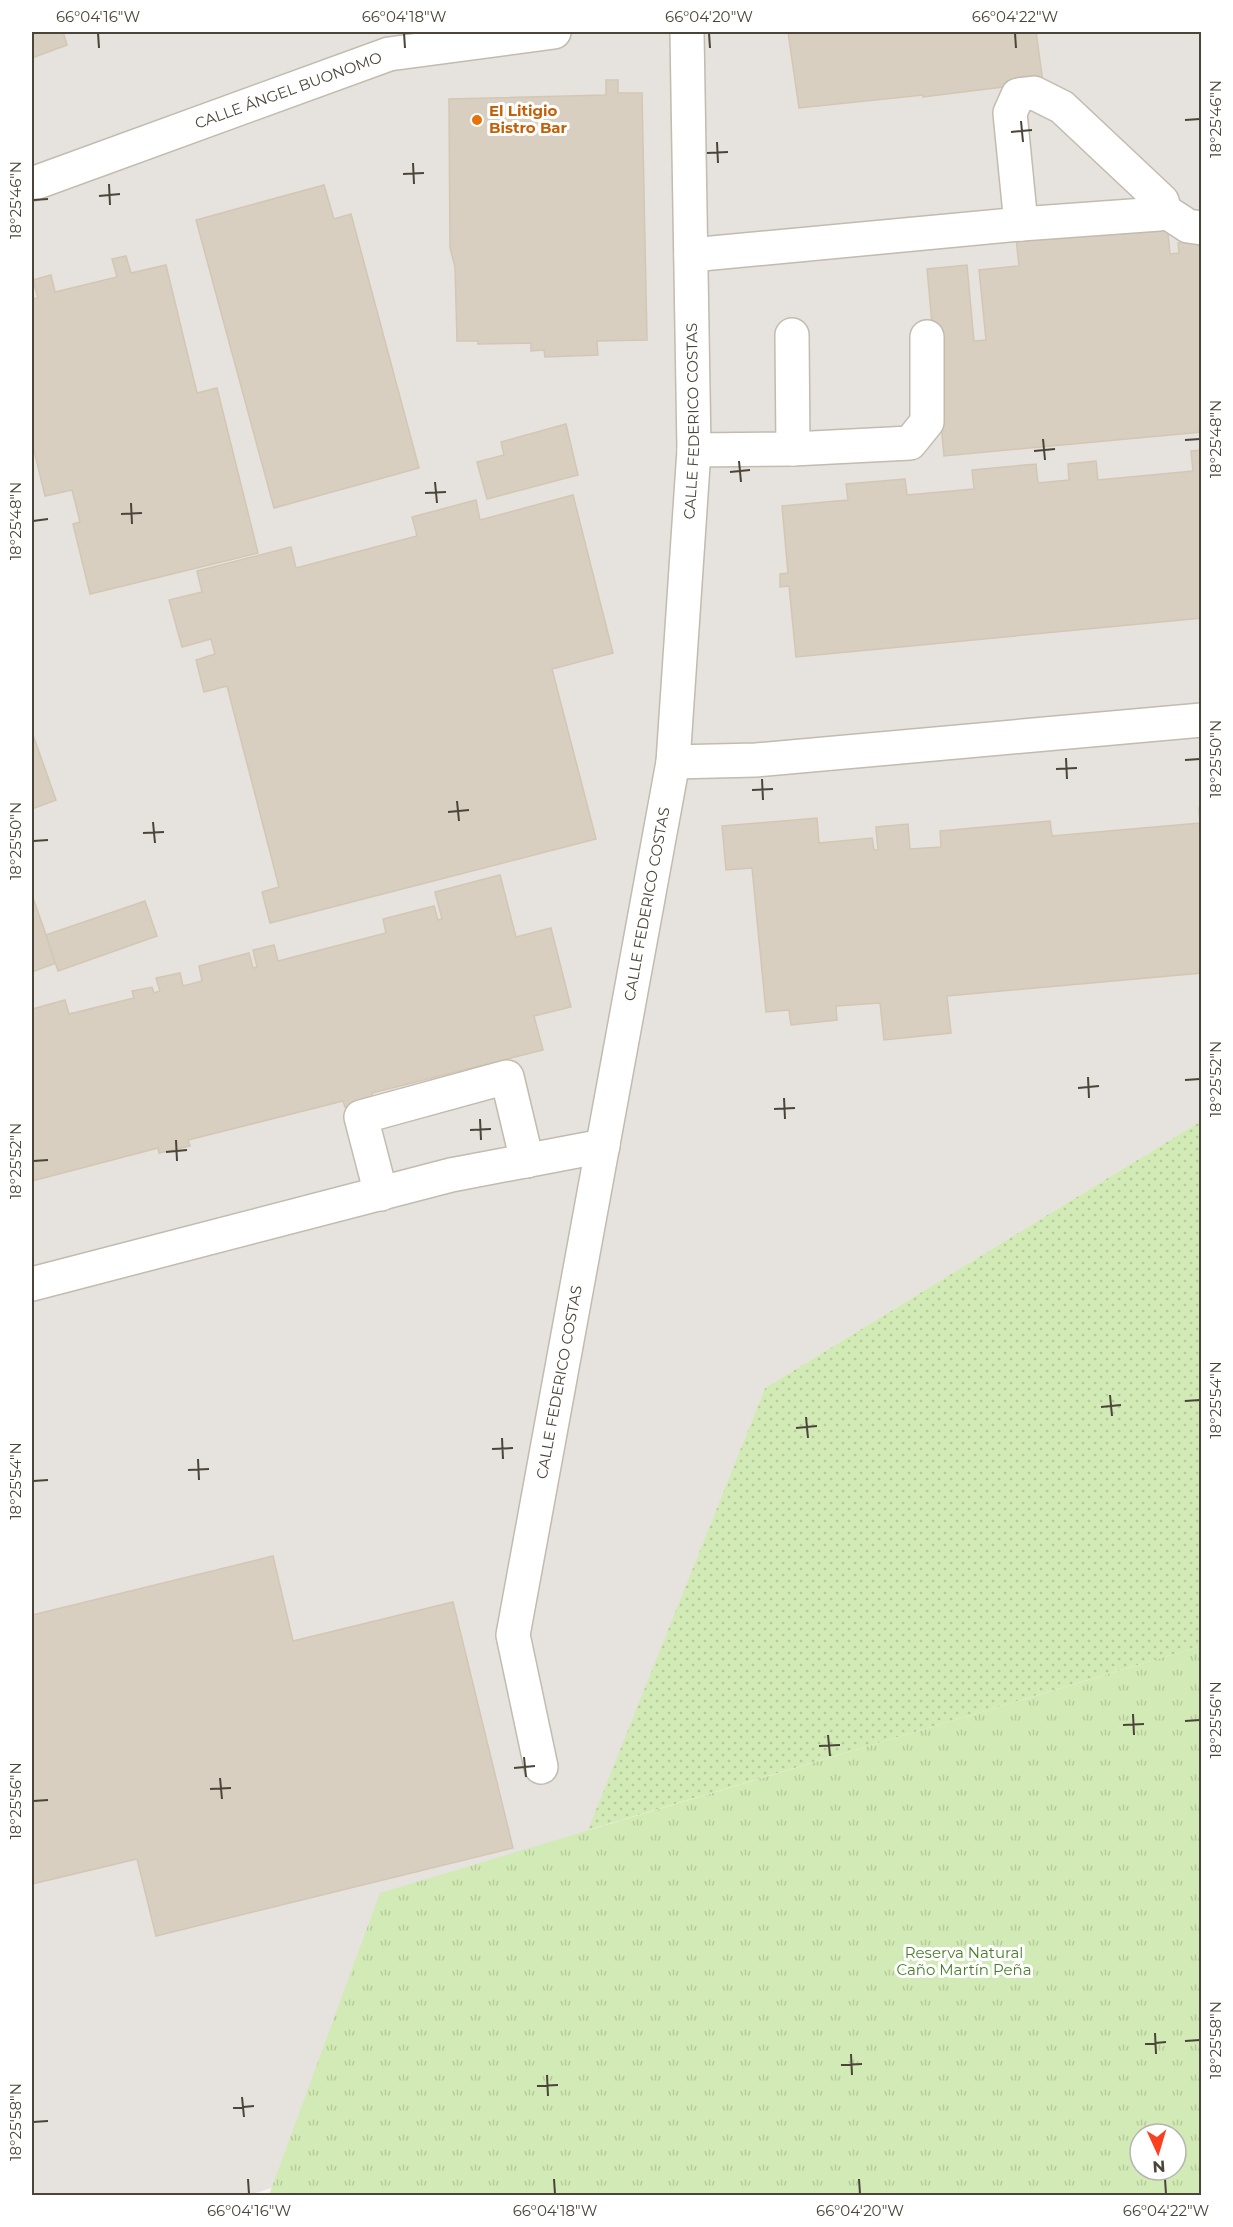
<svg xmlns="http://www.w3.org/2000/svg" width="1233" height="2227" font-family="Montserrat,sans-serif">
	<defs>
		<pattern id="grass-dots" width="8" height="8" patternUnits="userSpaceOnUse" patternTransform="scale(1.5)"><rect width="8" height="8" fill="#d2eab5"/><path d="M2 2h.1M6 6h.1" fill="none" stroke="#b6ca9c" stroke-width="1.8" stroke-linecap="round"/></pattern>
		<pattern id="park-tufts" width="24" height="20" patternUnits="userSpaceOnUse" patternTransform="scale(1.5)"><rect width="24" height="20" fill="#d2eab5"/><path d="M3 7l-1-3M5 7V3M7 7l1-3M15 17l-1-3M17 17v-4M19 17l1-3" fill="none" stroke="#b6ca9c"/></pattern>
	</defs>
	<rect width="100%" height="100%" fill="#f6f3ec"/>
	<path fill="#e6e2dd" d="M32 32H1201V1121L765 1388 581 1849 287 2183 246 2196H32Z"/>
	<path fill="url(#grass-dots)" d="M1201 1121V1646L588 1830 765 1388Z"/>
	<path fill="url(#park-tufts)" fill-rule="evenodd" d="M1201 1646V2195H269L380 1893ZM1140 2134H1176V2170H1140Z"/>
	<g fill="#d8cfc1" stroke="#d3c7b4" stroke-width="1.5">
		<path d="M32 32H63L67 45 32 58Z"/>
		<path d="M788 32H1036L1043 82 923 97V95L799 108Z"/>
		<path d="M606 80H618V93H642L647 340 597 341 598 355 545 357 544 350 531 351V343L478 344V341H457L455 267 450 248 449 99 606 95Z"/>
		<path d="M324 185 334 219 351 214 419 468 274 508 196 220Z"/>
		<path d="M1167 224 1170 254 1179 253 1178 243 1202 241V432L944 456 927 269 967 265 974 341 986 340 979 270 1019 266 1016 238Z"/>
		<path d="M126 256 131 273 166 265 197 393 217 388 258 553 90 594 73 524 80 522 72 490 45 496 32 442V299L38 298 33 280 51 275 55 292 117 277 112 259Z"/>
		<path d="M566 424 578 475 487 499 477 462 504 455 501 442Z"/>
		<path d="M1202 450V618L796 657 789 586 780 587V574L788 573 782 506 848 500 846 484 905 479 907 495 974 489 972 470 1036 464 1038 483 1069 480 1068 464 1096 461 1098 480 1193 471 1191 451Z"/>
		<path d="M573 495 613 653 552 669 596 839 270 923 262 892 279 887 227 686 204 692 196 660 215 654 211 639 182 647 169 600 202 592 197 571 291 547 296 568 417 536 412 517 476 500 480 520Z"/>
		<path d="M32 732 56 800 32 809Z"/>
		<path d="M1199 808H1202V973L947 996 951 1033 884 1040 880 1003 836 1006 837 1020 791 1025 789 1010 766 1012 752 868 726 870 722 826 817 818 819 843 872 838 874 850H878L876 827 908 824 910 849 941 847 940 831 1050 821 1052 836 1200 823Z"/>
		<path d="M500 875 516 937 551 928 571 1007 534 1016 543 1050 372 1093 373 1100 345 1107 343 1101 188 1140 190 1146 159 1153 158 1148 32 1181V1009L65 1000 69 1014 134 998 132 991 152 987 154 993 160 991 156 978 180 973 183 986 202 981 199 966 249 953 253 968 257 967 253 950 274 945 278 961 386 933 383 919 434 906 438 920 442 919 435 892Z"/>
		<path d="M32 895 56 963 32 972Z"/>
		<path d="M145 901 157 936 58 971 46 935Z"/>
		<path d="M273 1556 293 1641 453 1602 513 1848 156 1936 137 1859 32 1884V1615Z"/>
	</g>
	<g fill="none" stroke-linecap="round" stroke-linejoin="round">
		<g stroke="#c2bbae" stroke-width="36">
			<g id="minor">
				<path id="s1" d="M32 184 389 54 554 32"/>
				<path d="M1021 224 1010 113 1018 95 1034 93 1062 107 1162 201 1165 211 1188 226 1202 228"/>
				<path d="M691 255 1021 224 1159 214 1165 211"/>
				<path d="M792 335 793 449"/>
				<path d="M694 450 793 449 910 443 927 422V337"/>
				<path d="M673 762 756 760 1202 720"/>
				<path d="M381 1194 361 1117 507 1077 527 1161"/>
				<path d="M32 1284 451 1175 603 1146"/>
				<path id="s2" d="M541 1767 513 1635 673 762 694 450 687 32"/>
			</g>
		</g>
		<use href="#minor" stroke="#fff" stroke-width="33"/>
	</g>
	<path fill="none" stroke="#4b4439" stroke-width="2" d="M98 33 99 48M404 33 405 48M709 33 710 48M1015 33 1016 48M1185 120 1200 119M1021 121 1023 142M1011 132 1032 130M717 142 718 163M707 153 728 152M413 163 414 184M403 174 424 173M109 184 110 205M99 196 120 194M33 200 48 199M1043 439 1045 460M1185 440 1200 439M1034 451 1055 449M739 461 741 482M730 472 750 470M435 482 437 503M425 493 446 492M131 503 132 524M121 514 142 513M33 521 48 519M1066 758 1067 779M1185 760 1200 759M1056 769 1077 768M762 779 763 800M752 790 773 789M457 801 459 821M448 812 469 810M153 822 155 843M143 833 164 832M33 841 48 840M1088 1077 1089 1098M1185 1080 1200 1079M1078 1088 1099 1086M784 1098 785 1119M774 1109 795 1108M480 1119 481 1140M470 1130 491 1129M176 1140 177 1161M166 1152 187 1150M33 1161 48 1160M1110 1395 1112 1416M1185 1401 1200 1400M1101 1407 1121 1405M806 1417 808 1438M796 1428 817 1426M502 1438 503 1459M492 1449 513 1448M198 1459 199 1480M188 1470 209 1469M33 1481 48 1480M1133 1714 1134 1735M1185 1721 1200 1720M1123 1725 1144 1724M828 1735 830 1756M819 1746 840 1745M524 1757 526 1777M514 1768 535 1766M220 1778 222 1799M210 1789 231 1788M33 1801 48 1800M1155 2033 1156 2054M1185 2041 1200 2040M1145 2044 1166 2042M851 2054 852 2075M841 2065 862 2064M547 2075 548 2096M537 2086 558 2085M242 2097 244 2117M233 2108 254 2106M33 2122 48 2121M248 2179 249 2194M554 2179 555 2194M859 2179 860 2194M1165 2179 1166 2194"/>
	<circle fill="#e8710a" stroke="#fff" stroke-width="2" cx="477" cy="120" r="6"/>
	<g text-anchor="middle" stroke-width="6" stroke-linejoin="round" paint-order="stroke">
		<g font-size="15" fill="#4b4439" stroke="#fff">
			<text dy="5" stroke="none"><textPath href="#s1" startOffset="273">CALLE ÁNGEL BUONOMO</textPath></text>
			<text dy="5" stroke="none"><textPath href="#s2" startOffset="1364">CALLE FEDERICO COSTAS</textPath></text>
			<text dy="5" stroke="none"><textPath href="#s2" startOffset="878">CALLE FEDERICO COSTAS</textPath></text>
			<text dy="5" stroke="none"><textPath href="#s2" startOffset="392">CALLE FEDERICO COSTAS</textPath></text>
		</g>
		<g font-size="15" font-weight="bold" fill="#c56008" stroke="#fff" text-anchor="start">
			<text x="489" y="116">El Litigio<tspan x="489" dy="17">Bistro Bar</tspan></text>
		</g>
		<g font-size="15" fill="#4a7f2a" stroke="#fff">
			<text x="964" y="1958">Reserva Natural<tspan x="964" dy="17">Caño Martín Peña</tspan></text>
		</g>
	</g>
	<rect width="1233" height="2227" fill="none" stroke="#ffffff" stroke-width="66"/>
	<g transform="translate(1158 2152) rotate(176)"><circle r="28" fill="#ffffff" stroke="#b7b4b0" stroke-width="1.5"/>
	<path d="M0-4.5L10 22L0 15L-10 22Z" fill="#fc3f1d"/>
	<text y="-9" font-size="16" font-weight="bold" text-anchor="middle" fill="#4b4439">N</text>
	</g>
	<rect x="33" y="33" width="1167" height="2161" fill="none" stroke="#4b4439" stroke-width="2"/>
	<g font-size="15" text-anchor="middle" fill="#4b4439">
		<text x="98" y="22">66°04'16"W</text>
		<text x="404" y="22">66°04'18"W</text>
		<text x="709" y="22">66°04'20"W</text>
		<text x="1015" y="22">66°04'22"W</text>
		<text transform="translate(1216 119) rotate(-90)" y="5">18°25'46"N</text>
		<text transform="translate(16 200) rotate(-90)" y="5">18°25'46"N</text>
		<text transform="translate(1216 439) rotate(-90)" y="5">18°25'48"N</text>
		<text transform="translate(16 521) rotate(-90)" y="5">18°25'48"N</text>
		<text transform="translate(1216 759) rotate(-90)" y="5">18°25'50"N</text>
		<text transform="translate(16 841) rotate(-90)" y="5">18°25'50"N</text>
		<text transform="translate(1216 1079) rotate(-90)" y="5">18°25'52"N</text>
		<text transform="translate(16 1161) rotate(-90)" y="5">18°25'52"N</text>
		<text transform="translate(1216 1400) rotate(-90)" y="5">18°25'54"N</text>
		<text transform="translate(16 1481) rotate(-90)" y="5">18°25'54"N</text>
		<text transform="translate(1216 1720) rotate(-90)" y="5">18°25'56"N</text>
		<text transform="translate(16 1801) rotate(-90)" y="5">18°25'56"N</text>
		<text transform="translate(1216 2040) rotate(-90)" y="5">18°25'58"N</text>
		<text transform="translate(16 2122) rotate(-90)" y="5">18°25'58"N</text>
		<text x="249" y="2216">66°04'16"W</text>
		<text x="555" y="2216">66°04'18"W</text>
		<text x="860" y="2216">66°04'20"W</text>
		<text x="1166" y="2216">66°04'22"W</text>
	</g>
</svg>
